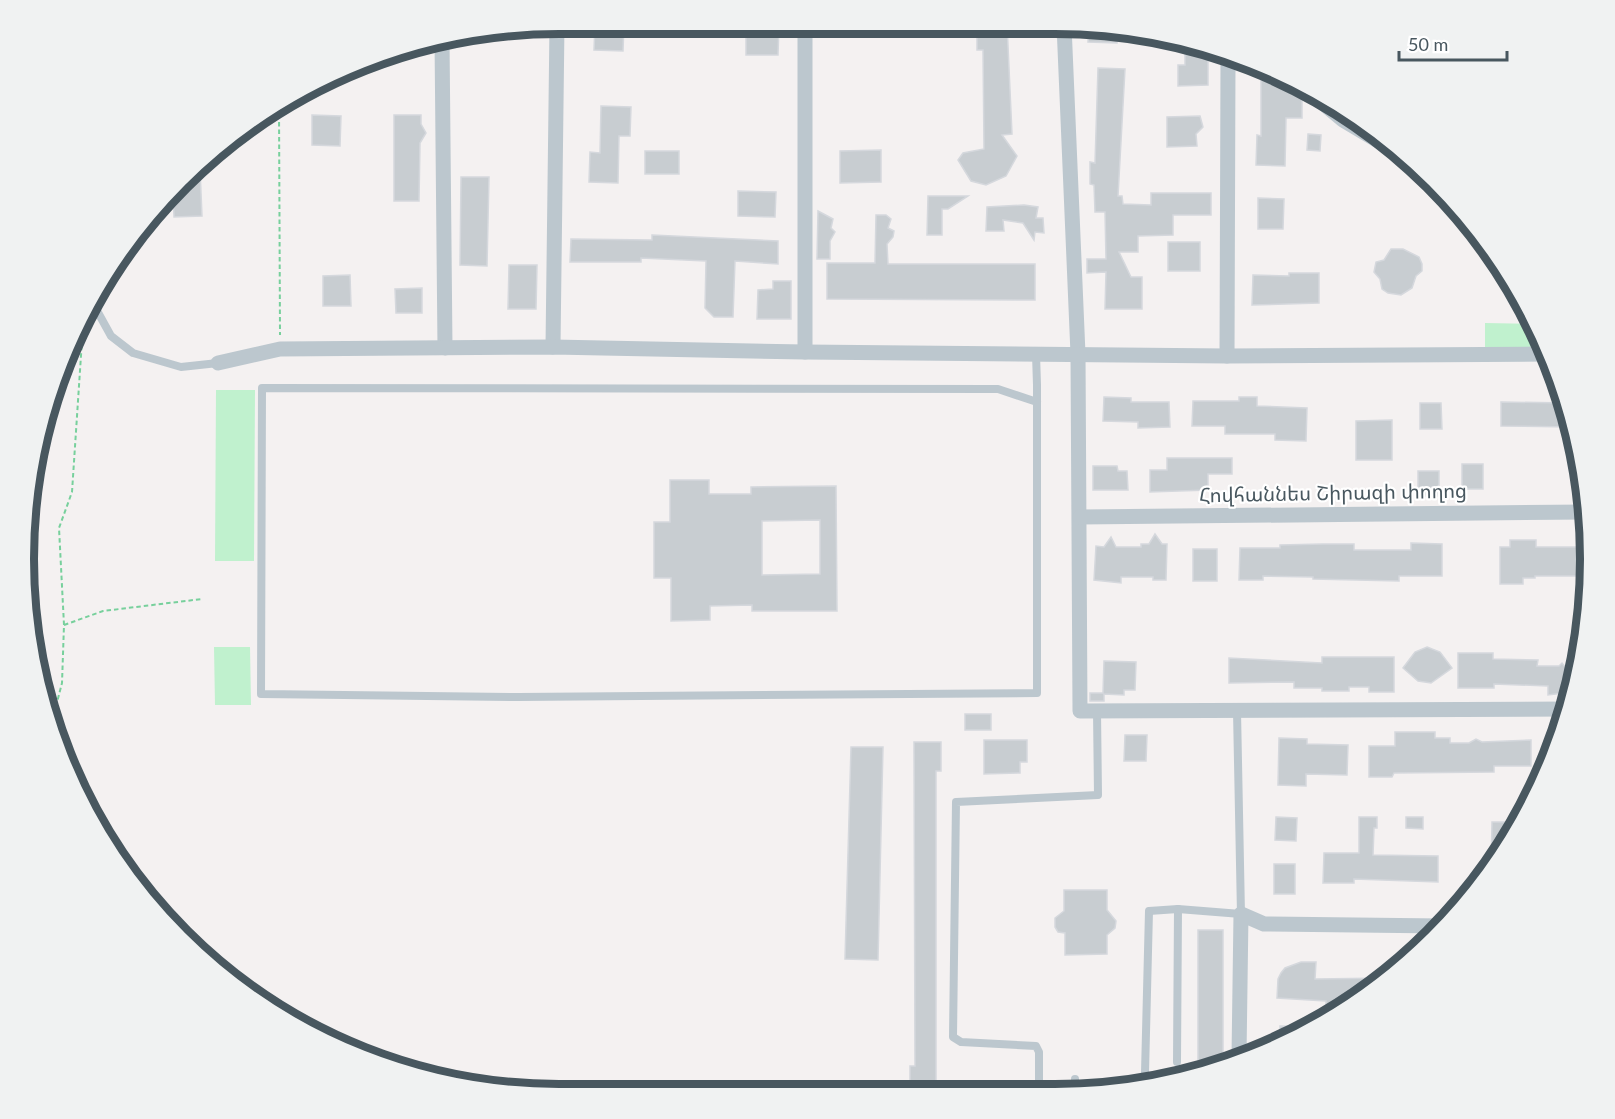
<svg xmlns="http://www.w3.org/2000/svg" width="1615" height="1119" font-family="Lato,'Noto Sans Armenian',sans-serif">
	<rect width="100%" height="100%" fill="#f4f1f1"/>
	<g fill="#c0f1ce">
		<path d="M1485 323 1534 324 1545 349H1485Z"/>
		<path d="M216 390H255L254 561H215Z"/>
		<path d="M214 647H250L251 705H215Z"/>
	</g>
	<g fill="#c8cdd1" stroke="#d5d8dd" stroke-width="1.5" fill-rule="evenodd">
		<path d="M595 24H624L623 51 594 50Z"/>
		<path d="M977 24H1007L1012 134 1002 135 1017 156 1006 176 986 185 971 181 958 160 963 153 984 149 983 50H977Z"/>
		<path d="M746 25H779L778 55H746Z"/>
		<path d="M1089 27 1117 30V43L1088 42Z"/>
		<path d="M1185 44 1208 52V85L1178 86V65H1185Z"/>
		<path d="M1098 68 1125 69 1118 196H1122L1123 204 1151 205V193H1211V215H1173V235L1138 236V252H1119L1131 277H1142V309H1105L1106 272 1087 273V259H1106L1105 212H1095L1094 185 1090 184V162L1095 163Z"/>
		<path d="M1261 72 1279 79V84H1291V93H1297L1302 98V118H1286L1285 166 1256 165 1257 135 1261 136Z"/>
		<path d="M601 106 631 107 630 136H619L618 183 589 182 590 152 600 153Z"/>
		<path d="M312 115 341 116 340 146 312 145Z"/>
		<path d="M394 115H421V124L426 133 420 143 419 201H394Z"/>
		<path d="M1200 116 1203 127 1196 134 1197 146 1167 147V117Z"/>
		<path d="M1308 134 1321 135 1320 151 1307 150Z"/>
		<path d="M881 150V182L840 183V151Z"/>
		<rect x="645" y="151" width="34" height="23"/>
		<path d="M200 169 202 216 174 217 173 193Z"/>
		<path d="M461 177H489L487 266 460 265Z"/>
		<path d="M738 191 776 192 775 217 738 216Z"/>
		<path d="M928 196H968L948 209H942V235H927Z"/>
		<path d="M1258 198 1284 199 1283 229H1258Z"/>
		<path d="M1024 205 1038 207 1036 218H1043L1044 233 1035 232 1034 240 1023 223 1003 220 1004 231H986L987 207Z"/>
		<path d="M818 211 833 219 831 228 835 232 830 241V259H817Z"/>
		<path d="M876 215H886L891 219 888 228 894 231 893 237 887 244 888 264H1035V300L827 299V263H875Z"/>
		<path d="M652 235 778 241V264L735 261 733 317H714L705 308 706 261 641 258V262H570L571 239 652 240Z"/>
		<rect x="1168" y="242" width="32" height="29"/>
		<path d="M1391 249H1403L1419 257 1422 264V271L1416 276 1412 288 1401 295 1388 293 1382 289 1380 279 1374 272 1376 262 1384 260Z"/>
		<path d="M509 265H537L536 309H508Z"/>
		<path d="M1289 273H1319V303L1252 305 1253 275 1289 276Z"/>
		<path d="M350 275 351 306H323V276Z"/>
		<path d="M773 281H791V319H757L758 290 773 289Z"/>
		<path d="M422 288V313H396L395 289Z"/>
		<path d="M1104 397 1131 398V402H1169L1170 427 1138 428V422L1103 421Z"/>
		<path d="M1239 397H1257V406L1307 408 1306 441 1275 440V434H1225V426H1192L1193 401H1239Z"/>
		<path d="M1501 402 1566 403 1572 427 1501 426Z"/>
		<path d="M1420 403H1441L1442 429H1420Z"/>
		<path d="M1392 420V460H1356V421Z"/>
		<path d="M1167 458H1232V474H1208V490L1150 492V470H1167Z"/>
		<rect x="1462" y="464" width="21" height="25"/>
		<path d="M1093 466H1117L1118 471H1127L1128 490H1093Z"/>
		<rect x="1418" y="471" width="21" height="25"/>
		<path d="M670 480H709V494H751V487L836 486 837 611H752V605L710 606V620L671 621V578H654V522H670ZM820 520V574L762 575V521Z"/>
		<path d="M1155 534 1162 544H1167L1166 580H1153V577H1121V583L1094 580 1096 546 1104 547 1111 537 1116 547H1141V544H1149Z"/>
		<path d="M1510 540H1536V547H1582V576H1535V578H1523V584H1500V547H1510Z"/>
		<path d="M1411 543 1442 544V576H1399V581L1313 579V577L1263 576V580H1239L1240 548H1280V545L1323 544H1354V550H1411Z"/>
		<rect x="1193" y="549" width="24" height="32"/>
		<path d="M1427 647 1440 652 1452 668 1431 683 1418 681 1403 668 1415 652Z"/>
		<path d="M1458 653H1493V659L1538 660 1537 666H1559L1562 663 1566 668H1573L1572 692 1548 695V686L1494 684V688H1458Z"/>
		<path d="M1322 657H1394V692H1369V687H1349V691H1322V688H1294V682L1229 683V658L1322 663Z"/>
		<path d="M1104 661 1136 662 1135 690H1124V695L1104 694V701H1090V693H1103Z"/>
		<rect x="965" y="714" width="26" height="16"/>
		<path d="M1395 732H1435V738H1450V743H1469L1476 739 1482 742 1531 740V766H1494V772L1394 773 1392 777H1369V746H1395Z"/>
		<path d="M1125 735H1147L1146 761H1124Z"/>
		<path d="M1279 738 1307 739V744L1348 745 1347 775 1306 774V786L1278 785Z"/>
		<path d="M984 740H1027V762H1020V773L984 774Z"/>
		<path d="M914 742H941V771H936V1081L961 1085V1091L910 1092V1066H915Z"/>
		<path d="M851 747H883L878 960 845 959Z"/>
		<path d="M1276 817 1297 818 1296 841 1275 840Z"/>
		<path d="M1359 817H1377V828H1374L1373 855 1438 856V882L1354 879V883H1323L1324 853H1359Z"/>
		<path d="M1406 817H1423V829L1406 828Z"/>
		<path d="M1492 822H1520L1491 869Z"/>
		<rect x="1274" y="864" width="21" height="30"/>
		<path d="M1064 890H1107V910L1116 921 1115 928 1107 935V954L1065 955V933L1058 932 1055 927V918L1064 911Z"/>
		<path d="M1198 930H1223V1061L1198 1068Z"/>
		<path d="M1301 962H1316L1315 979 1385 978 1326 1017V1001L1277 998 1278 979 1281 973 1285 968Z"/>
		<path d="M1280 1026 1312 1027 1292 1040 1280 1044Z"/>
	</g>
	<g fill="none" stroke-linecap="round" stroke-linejoin="round">
		<g stroke="#77d09c" stroke-width="2" stroke-dasharray="4.5 3" stroke-linecap="butt">
			<path d="M279 107 280 335"/>
			<path d="M64 625 103 611 202 599"/>
			<path d="M54 714 62 683 64 625 59 528 72 492 83 325"/>
		</g>
		<g stroke="#bcc7ce" stroke-width="8">
			<path d="M95 307 111 336 133 353 181 367 218 363"/>
			<path d="M1036 354 1037 385V693L518 697 261 694 262 388 998 389 1037 402"/>
			<path d="M1177 1062 1178 909"/>
			<path d="M1145 1073 1149 911 1178 909 1241 914 1237 711"/>
			<path d="M1039 1091V1052L1036 1046 961 1042 953 1037 956 802 1098 795 1097 711"/>
			<path d="M1075 1091V1079"/>
		</g>
		<g stroke="#bcc7ce" stroke-width="15">
			<path d="M1064 25 1078 354 1080 711 1568 709"/>
			<path d="M442 39 445 348"/>
			<path d="M1306 89 1343 120 1380 142"/>
			<path d="M553 347 557 24"/>
			<path d="M805 352V24"/>
			<path d="M1227 356 1228 60"/>
			<path d="M218 363 280 349 553 347 805 352 1227 356 1547 354"/>
			<path d="M1080 517 1587 512"/>
			<path d="M1239 1056 1241 914 1264 924 1442 926"/>
		</g>
	</g>
	<g text-anchor="middle" stroke-width="4.5" stroke-linejoin="round" paint-order="stroke">
		<g font-size="20" fill="#48575f" stroke="#fff">
			<text transform="translate(1333 493) rotate(-1)" y="7">Հովհաննես Շիրազի փողոց</text>
		</g>
	</g>
	<path d="M0 0H1615V1119H0ZM559 34H1055A525 525 0 0 1 1580 559V559A525 525 0 0 1 1055 1084H559A525 525 0 0 1 34 559V559A525 525 0 0 1 559 34Z" fill="#f0f2f2" fill-rule="evenodd"/>
	<path fill="none" stroke="#48575f" stroke-width="8" d="M559 34H1055A525 525 0 0 1 1580 559V559A525 525 0 0 1 1055 1084H559A525 525 0 0 1 34 559V559A525 525 0 0 1 559 34Z"/>
	<path d="M1399 51v9h108v-9" fill="none" stroke="#48575f" stroke-width="3"/>
	<text x="1408" y="51" font-size="18" fill="#48575f" stroke="#ffffff" stroke-width="4.5" paint-order="stroke">50 m</text>
</svg>
